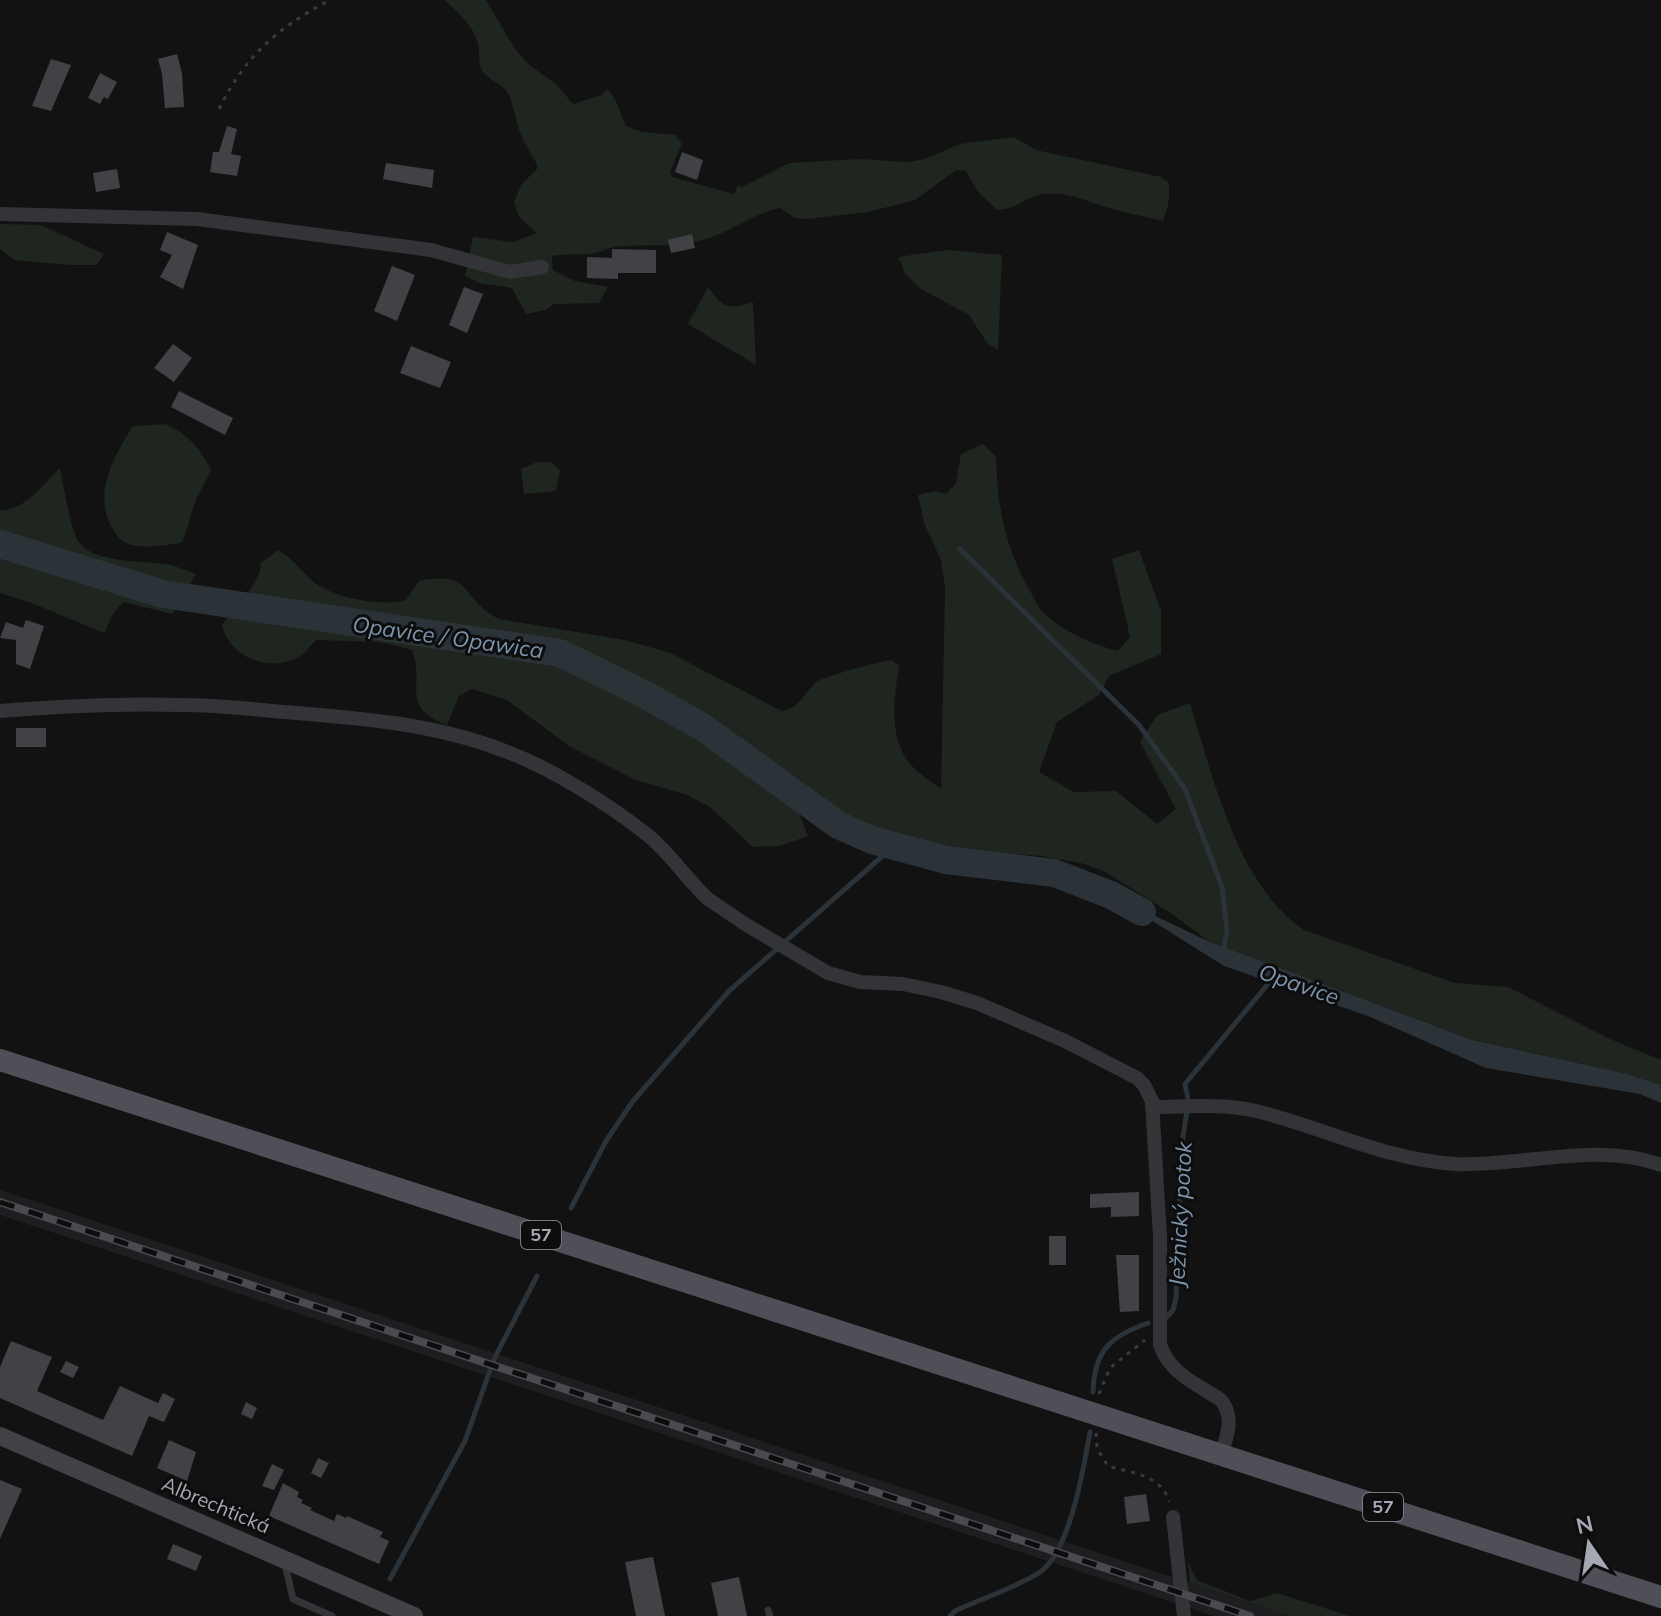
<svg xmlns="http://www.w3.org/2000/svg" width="1661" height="1616" font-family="Mulish,sans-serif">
	<rect width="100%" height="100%" fill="#121213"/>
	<path fill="#1e1e20" d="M0 1190 201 1256 1290 1616H1214L0 1215Z"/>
	<g fill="#1e261f">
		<path d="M444 0H486L515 49 528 64 557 85 573 104 601 95 608 89C617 99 620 113 626 126L642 132 675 135 682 144 670 171 672 177 734 194 738 185 742 187 789 163 859 159 908 162 925 159 960 144 1014 137 1036 150 1161 177 1168 182C1171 196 1168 207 1163 221 1144 216 1125 213 1106 207 1085 201 1067 191 1044 194 1024 197 1019 209 997 210L978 192 966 171 956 170 915 200 868 212 807 219 795 218 780 208C750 214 725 237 694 242 667 247 640 244 613 247 607 248 602 252 596 253 582 256 567 253 552 256L553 270 575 281 608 287 599 303 554 304 546 310 526 314 512 288 479 283 465 276 473 237 513 242 537 233 519 217 514 202 522 184 538 168C534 156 525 146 521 135 516 123 513 103 508 93 502 83 486 80 481 68 478 61 480 51 478 44 474 26 457 11 444 0Z"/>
		<path d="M0 224 41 225 104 254 97 265H69L14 260 0 249Z"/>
		<path d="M948 250 1002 255 998 350 987 343 969 315 921 289 906 275 898 257Z"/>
		<path d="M708 287C723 308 728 310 753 302L756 365 688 324Z"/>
		<path d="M165 424C188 434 200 448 211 470 206 482 198 493 194 506 189 518 188 531 181 543 165 545 142 550 126 543 118 539 114 531 110 524 94 491 115 454 133 426Z"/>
		<path d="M983 444 996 457C997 505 1005 547 1029 589 1034 597 1038 609 1046 615 1066 633 1092 644 1118 651L1130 637 1112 559 1139 550 1161 611V654L1109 676 1099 695 1057 722 1039 772 1074 792 1116 791 1157 824 1176 809 1140 742 1157 715 1190 703C1213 777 1237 885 1304 930L1455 983 1508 987 1610 1039 1661 1060V1085L1624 1073 1474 1040 1210 942 1172 914 1107 873 1085 864 1042 856 965 850 936 862 861 844 799 813 808 836 780 846 753 847 710 807 687 795 636 780 569 746 507 700 472 689 459 696 447 725C398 706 426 685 412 650L381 642 316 640C312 644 307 650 303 654 273 675 230 659 222 625 236 606 260 585 261 563L278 550C296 561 301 571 315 583 334 598 384 607 406 600L419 581C475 570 459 599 499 619L625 640 670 653 782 711C800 707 803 695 815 683 821 677 881 661 892 660L899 666C894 697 888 739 911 765 919 774 931 781 941 789L945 589 941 560 924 523 918 495 935 491 946 494 956 483 961 454Z"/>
		<path d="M537 462H551L560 470 556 491 524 494 521 469Z"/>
		<path d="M60 468C64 486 70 527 78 541 91 563 144 561 167 564 176 566 187 571 196 574L172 614 123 602 113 614 104 633 32 603 0 593V510C25 511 43 484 60 468Z"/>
		<path d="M1188 1562 1197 1580 1250 1601 1277 1593 1350 1616H1290L1190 1583Z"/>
	</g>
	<path fill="#2b3238" d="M1111 895 1210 942 1473 1040 1624 1073 1661 1085V1103L1640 1094 1486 1068 1368 1016 1224 966Z"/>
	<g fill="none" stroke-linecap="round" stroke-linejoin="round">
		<g stroke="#2b3238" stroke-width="5">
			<path d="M960 549 1139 725 1185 789 1222 887 1227 931 1223 951"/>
			<path d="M1188 1099 1185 1084 1272 979"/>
			<path d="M571 1208 606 1141 633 1101 729 991 895 845"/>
			<path d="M1167 1317 1173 1310 1176 1298 1181 1150 1187 1110"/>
			<path d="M1093 1392C1094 1350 1111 1336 1148 1323"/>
			<path d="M390 1579 465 1441 494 1359 537 1276"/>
			<path d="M950 1616 955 1611C980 1599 1018 1587 1040 1572 1070 1552 1084 1466 1090 1432"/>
		</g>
		<path stroke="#2b3238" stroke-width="28" d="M0 544 163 594 560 653 644 694 704 728 838 825 872 840 946 860 1054 873 1111 895 1142 912"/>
	</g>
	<g fill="#414246">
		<path d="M177 54 182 73 184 107 165 108 162 74 158 59Z"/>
		<path d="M51 59 71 65 51 111 32 106Z"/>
		<path d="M100 73 117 82 108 99 104 97 100 104 88 98Z"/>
		<path d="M227 126 237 129 231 154 241 156 237 176 210 172 213 152H219Z"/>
		<path d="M682 152 703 160 697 180 675 172Z"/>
		<path d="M386 163 434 170 432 188 383 179Z"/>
		<path d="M117 169 120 188 96 192 93 173Z"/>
		<path d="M167 232 198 245 183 289 160 277 172 255 160 250Z"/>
		<path d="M692 234 695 248 671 253 668 240Z"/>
		<path d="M612 249 656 250V273H618V279L587 278V257L612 258Z"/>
		<path d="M392 266 415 275 397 321 374 311Z"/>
		<path d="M464 287 483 294 467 333 449 325Z"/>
		<path d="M173 344 192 358 174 382 154 368Z"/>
		<path d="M411 346 451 362 440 388 400 373Z"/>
		<path d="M179 391 233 418 225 435 171 407Z"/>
		<path d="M26 620 44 626 30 669 16 664V640L0 638 6 622 23 628Z"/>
		<rect x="16" y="728" width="30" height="19"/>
		<path d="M1139 1192V1216L1111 1217V1207L1090 1208V1194Z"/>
		<rect x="1049" y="1236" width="17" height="29"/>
		<path d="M1116 1255H1139V1311L1120 1312Z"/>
		<path d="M11 1341 52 1357 37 1391 103 1420 120 1386 158 1403 163 1393 175 1399 164 1422 149 1416 132 1456 0 1398V1367Z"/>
		<path d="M66 1361 79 1367 73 1378 60 1372Z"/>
		<path d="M246 1402 257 1408 252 1419 241 1414Z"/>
		<path d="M169 1440 196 1452 187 1481 157 1468Z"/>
		<path d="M318 1458 329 1463 321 1478 311 1473Z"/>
		<path d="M272 1464 284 1470 274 1490 262 1486Z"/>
		<path d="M0 1480 22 1489 0 1539Z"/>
		<path d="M283 1483 299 1492 297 1497 303 1500 301 1503 312 1508 310 1510 334 1521 337 1514 346 1518 347 1516 383 1532 380 1537 389 1541 379 1564 269 1516Z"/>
		<path d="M1146 1494 1150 1521 1127 1524 1124 1497Z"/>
		<path d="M173 1544 202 1556 196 1571 167 1559Z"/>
		<path d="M653 1557 665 1616H636L625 1562Z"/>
		<path d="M739 1577 747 1616H718L711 1583Z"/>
	</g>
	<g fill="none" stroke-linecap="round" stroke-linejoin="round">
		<g stroke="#393a3f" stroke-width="3" stroke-dasharray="4 6" stroke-linecap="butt">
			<path d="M219 109C246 55 277 28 330 0"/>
			<path d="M1099 1394 1110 1368 1145 1340"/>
			<path d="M1096 1433 1097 1449 1108 1466C1132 1473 1162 1475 1169 1502"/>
		</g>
		<g stroke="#333438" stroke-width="7">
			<path d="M285 1564 293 1599 332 1616"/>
			<path d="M768 1610 770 1616"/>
		</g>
		<g stroke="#333438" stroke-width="14">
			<path d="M0 214 197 219 431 250 510 272 542 267"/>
			<path d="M0 711C61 706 121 703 182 705 220 705 259 710 297 713 370 719 441 725 510 753 554 770 608 804 645 833 670 852 685 878 708 899L745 924 828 973 860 982 903 984 941 992 977 1003 1065 1041 1137 1078 1144 1085 1152 1101 1160 1237V1345C1171 1375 1197 1384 1221 1400 1235 1418 1227 1435 1221 1455"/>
			<path d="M1152 1107C1187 1107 1222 1103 1256 1111 1323 1127 1386 1160 1455 1164 1523 1167 1596 1141 1661 1165"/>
			<path d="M1173 1517 1184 1616"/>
		</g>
		<path stroke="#414248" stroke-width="18" d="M0 1436 414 1616"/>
		<path stroke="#4f5057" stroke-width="22" d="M0 1060 1661 1597"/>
		<g stroke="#4a4b51" stroke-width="8">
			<path id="rail" d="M0 1202 1250 1616"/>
		</g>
		<use href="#rail" stroke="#0d0d0e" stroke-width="5" stroke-dasharray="15" stroke-linecap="butt"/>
	</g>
	<g text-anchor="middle" stroke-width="6" stroke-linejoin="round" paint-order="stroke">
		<g fill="#0d0d0e" stroke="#777a82" stroke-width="2">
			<rect x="521" y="1221" width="40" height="28" rx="6"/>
			<rect x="1363" y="1493" width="40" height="28" rx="6"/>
		</g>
		<g font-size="18" font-weight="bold" fill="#a4a8b3">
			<text x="541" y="1241">57</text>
			<text x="1383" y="1513">57</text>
		</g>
		<g font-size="20" fill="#a4a8b3" stroke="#0d0d0e">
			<text transform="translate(216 1505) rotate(23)" y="7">Albrechtická</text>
		</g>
		<g font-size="22" font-style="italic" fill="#7c94ad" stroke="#0d0d0e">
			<text transform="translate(448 637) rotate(8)" y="8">Opavice / Opawica</text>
			<text transform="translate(1299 984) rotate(19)" y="8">Opavice</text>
			<text transform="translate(1180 1214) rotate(-87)" y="8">Ježnický potok</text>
		</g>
	</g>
	<g transform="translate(1589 1544) rotate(347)" stroke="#0d0d0e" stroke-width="6" paint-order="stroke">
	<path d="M0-6L14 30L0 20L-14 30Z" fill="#a4a8b3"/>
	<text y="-12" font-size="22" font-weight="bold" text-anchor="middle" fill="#a4a8b3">N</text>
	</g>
</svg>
